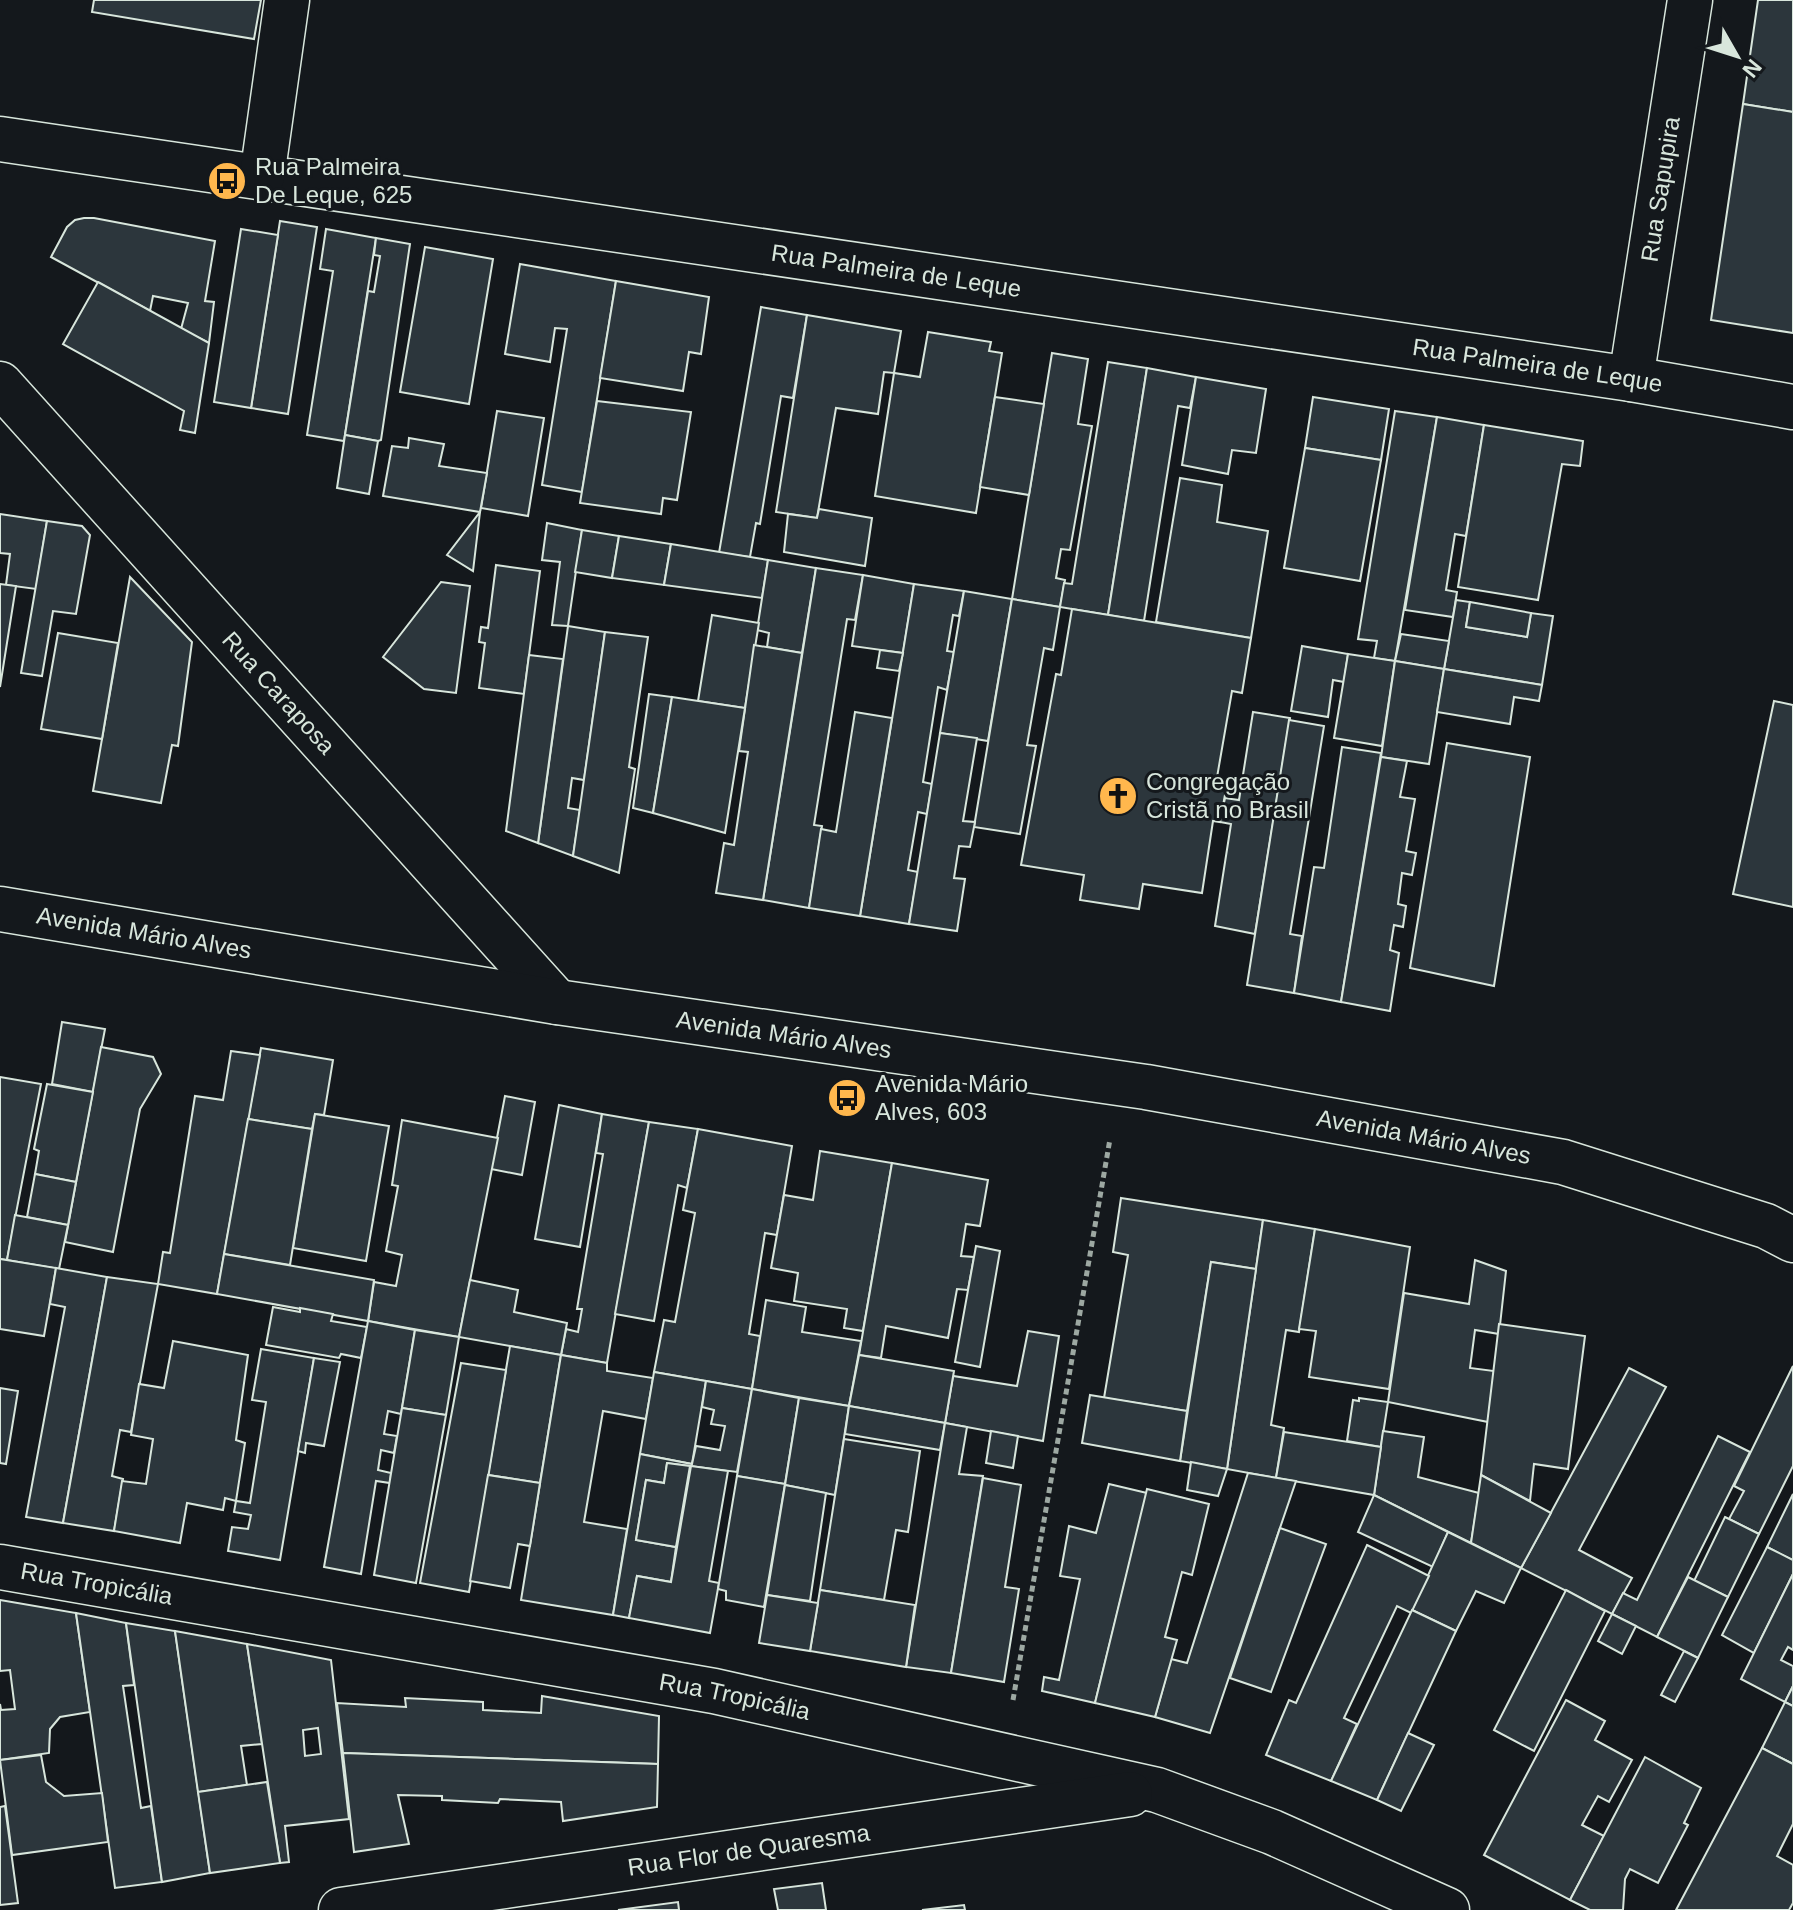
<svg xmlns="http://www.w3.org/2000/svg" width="1793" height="1910" font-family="Helvetica,sans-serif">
	<rect width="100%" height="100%" fill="#14181c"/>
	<g fill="#2c363c" stroke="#d8e6dc" stroke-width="2" fill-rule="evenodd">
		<path d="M94 0H261L254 39 92 12Z"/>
		<path d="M1758 0H1793V112L1743 104Z"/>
		<path d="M1743 104 1793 112V333L1711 320Z"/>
		<path d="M84 218H94L215 241 205 301 214 302 209 343 181 329 188 303 153 296 150 311 51 257 67 227 75 220Z"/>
		<path d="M280 221 317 227 288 414 251 408Z"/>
		<path d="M241 229 278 235 251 408 214 402Z"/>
		<path d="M326 229 376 238 344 441 307 435 333 271 320 269Z"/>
		<path d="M376 238 410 244 381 440 378 441 345 435 368 291 374 292 380 256 374 255Z"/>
		<path d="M425 247 493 259 469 404 400 392Z"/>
		<path d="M520 264 616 281 582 492 542 485 567 329 555 328 550 362 505 354Z"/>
		<path d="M616 281 709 297 701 354 689 352 683 391 600 378Z"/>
		<path d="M98 282 209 343 195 433 180 430 184 411 63 344Z"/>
		<path d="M761 307 807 315 793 398 781 396 760 524 756 523 750 557 719 553Z"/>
		<path d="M807 315 901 331 894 373 884 372 878 414 836 408 817 518 776 512Z"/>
		<path d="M928 332 991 342 989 351 1002 353 976 513 875 496 894 373 920 377Z"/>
		<path d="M1052 353 1088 359 1078 424 1092 426 1070 550 1061 549 1056 578 1065 580 1060 607 1012 599Z"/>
		<path d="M1108 362 1147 368 1108 615 1060 607 1064 583 1072 584Z"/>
		<path d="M1147 368 1196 377 1190 408 1178 406 1144 621 1108 615Z"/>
		<path d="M1196 377 1266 389 1256 453 1232 450 1228 474 1182 465Z"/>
		<path d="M995 397 1044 404 1029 495 980 487Z"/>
		<path d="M1313 397 1389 409 1381 460 1305 448Z"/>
		<path d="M597 401 691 412 677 500 663 498 661 514 580 503Z"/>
		<path d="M497 411 544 418 528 516 481 508Z"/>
		<path d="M1395 411 1437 417 1395 661 1374 658 1377 641 1358 639Z"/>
		<path d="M1437 417 1484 425 1466 536 1455 534 1446 590 1457 592 1453 617 1405 610Z"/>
		<path d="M1484 425 1583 441 1580 466 1562 464 1538 600 1458 587Z"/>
		<path d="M345 435 378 441 369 494 337 488Z"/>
		<path d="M409 438 444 444 439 466 487 473 480 512 383 496 392 446 408 448Z"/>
		<path d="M1305 448 1381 460 1360 581 1284 568Z"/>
		<path d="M1180 478 1222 485 1217 522 1268 531 1251 638 1156 622Z"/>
		<path d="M819 509 872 518 865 566 784 552 788 514 817 518Z"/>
		<path d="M480 512 473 571 447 555Z"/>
		<path d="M0 514 47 521 36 589 6 585 10 554 0 553Z"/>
		<path d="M47 521 82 526 90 535 76 614 53 611 42 676 21 673Z"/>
		<path d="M547 523 582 530 568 626 552 625 560 562 542 560Z"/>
		<path d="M582 530 619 536 612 578 575 572Z"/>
		<path d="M619 536 671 544 664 585 612 578Z"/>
		<path d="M671 544 768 560 762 598 664 585Z"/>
		<path d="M768 560 816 568 802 653 767 647 769 633 757 630Z"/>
		<path d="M496 565 540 571 524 694 479 688 485 643 479 642 481 627 488 628Z"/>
		<path d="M816 568 863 575 855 620 847 619 814 825 822 826 809 908 763 900Z"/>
		<path d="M863 575 914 584 903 653 852 646Z"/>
		<path d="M130 577 192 642 178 746 172 745 161 803 93 791Z"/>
		<path d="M441 582 470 586 456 693 424 689 383 657Z"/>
		<path d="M0 584 16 586 0 687Z"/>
		<path d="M914 584 964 591 959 616 953 615 947 651 954 652 947 690 938 687 923 782 932 784 927 814 918 812 908 870 918 872 909 924 860 916Z"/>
		<path d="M964 591 1012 599 988 741 940 733Z"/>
		<path d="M1012 599 1060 607 1053 650 1044 648 1027 745 1036 746 1020 834 974 827Z"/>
		<path d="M1456 600 1470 602 1466 627 1527 637 1531 613 1553 616 1542 685 1444 669Z"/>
		<path d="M1470 602 1531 613 1527 637 1466 627Z"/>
		<path d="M1072 609 1251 638 1242 693 1232 691 1216 783 1227 784 1220 822 1213 821 1202 893 1143 884 1139 909 1080 900 1084 875 1021 865 1056 674 1061 675Z"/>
		<path d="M712 615 759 623 745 708 698 701Z"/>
		<path d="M568 626 605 632 584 780 572 778 568 808 580 810 573 856 538 843Z"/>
		<path d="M605 632 648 637 629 767 635 769 619 873 573 856Z"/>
		<path d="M58 633 118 643 102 739 41 729Z"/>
		<path d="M1401 634 1449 641 1444 669 1395 661Z"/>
		<path d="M754 645 802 653 763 900 716 893 724 843 734 845 748 752 739 751Z"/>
		<path d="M1302 646 1348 654 1344 682 1333 680 1328 717 1291 711Z"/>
		<path d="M880 650 903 653 899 671 877 668Z"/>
		<path d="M1348 654 1395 661 1382 746 1334 738Z"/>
		<path d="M529 655 563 659 538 843 506 831Z"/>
		<path d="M1395 661 1444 669 1429 764 1381 757Z"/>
		<path d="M1444 669 1542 685 1539 701 1514 697 1510 724 1437 712Z"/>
		<path d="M649 694 672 697 653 813 633 808Z"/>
		<path d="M672 697 745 708 725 833 653 813Z"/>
		<path d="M1774 701 1793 705V907L1733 894Z"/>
		<path d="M855 712 892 718 860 916 809 908 821 829 836 832Z"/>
		<path d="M1253 712 1290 718 1255 934 1215 926 1231 824 1220 822 1225 798 1239 800Z"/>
		<path d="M1289 720 1324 726 1290 934 1302 936 1294 993 1247 985Z"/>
		<path d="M940 733 977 738 963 821 975 822 970 847 959 846 954 878 965 879 957 931 909 924Z"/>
		<path d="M1447 743 1530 757 1494 986 1410 968Z"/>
		<path d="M1342 747 1381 753 1341 1002 1294 993 1314 867 1324 868Z"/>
		<path d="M1381 757 1407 761 1400 797 1415 799 1406 851 1416 853 1412 875 1402 873 1398 904 1406 906 1403 927 1394 925 1390 950 1399 953 1390 1011 1341 1002Z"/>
		<path d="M62 1022 105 1029 93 1092 52 1084Z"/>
		<path d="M101 1047 153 1057 161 1074 140 1109 113 1252 65 1242Z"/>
		<path d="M261 1048 333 1060 324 1115 315 1114 312 1129 248 1119Z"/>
		<path d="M231 1051 260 1055 217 1294 158 1284 163 1252 170 1253 195 1096 223 1100Z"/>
		<path d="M0 1077 41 1084 7 1260 0 1259Z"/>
		<path d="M47 1084 93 1092 76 1182 35 1174 39 1151 34 1149Z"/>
		<path d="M505 1096 535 1102 522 1175 491 1169Z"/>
		<path d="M559 1105 602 1114 580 1247 535 1239Z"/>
		<path d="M315 1114 389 1126 366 1261 293 1248Z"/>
		<path d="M602 1114 649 1122 607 1363 561 1355 566 1329 578 1332 582 1309H577L603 1154 596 1153Z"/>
		<path d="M248 1119 312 1129 290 1265 224 1254Z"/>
		<path d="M402 1120 498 1138 459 1337 368 1321 374 1282 396 1286 402 1255 386 1251 398 1186 392 1185Z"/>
		<path d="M649 1122 698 1129 687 1188 678 1185 654 1321 615 1314Z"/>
		<path d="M698 1129 792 1146 777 1235 765 1233 749 1334 760 1336 752 1389 654 1372 664 1320 675 1322 695 1213 683 1210Z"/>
		<path d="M820 1151 892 1163 863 1331 844 1328 847 1309 794 1301 798 1273 771 1268 784 1195 813 1200Z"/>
		<path d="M892 1163 988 1180 980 1226 966 1224 961 1256 974 1257 968 1290 957 1289 948 1338 886 1326 881 1358 859 1355Z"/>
		<path d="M35 1174 76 1182 68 1225 27 1217Z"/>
		<path d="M1121 1198 1263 1220 1256 1269 1211 1262 1187 1411 1104 1398 1128 1255 1113 1252Z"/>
		<path d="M15 1215 68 1225 59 1269 7 1260Z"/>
		<path d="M1263 1220 1315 1229 1299 1332 1286 1330 1271 1425 1284 1428 1276 1478 1227 1469Z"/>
		<path d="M1315 1229 1410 1247 1389 1389 1309 1377 1316 1331 1299 1329Z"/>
		<path d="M976 1246 1000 1251 980 1367 955 1362Z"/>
		<path d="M224 1254 374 1280 368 1321 217 1294Z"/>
		<path d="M0 1259 56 1268 44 1336 0 1329Z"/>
		<path d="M1475 1260 1506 1271 1499 1334 1475 1330 1470 1368 1494 1371 1488 1422 1388 1402 1404 1293 1469 1304Z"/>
		<path d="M1211 1262 1256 1269 1227 1469 1180 1461Z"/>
		<path d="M56 1268 107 1277 63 1523 26 1517 65 1307 50 1304Z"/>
		<path d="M107 1277 158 1284 131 1432 120 1430 112 1476 123 1479 114 1531 63 1523Z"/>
		<path d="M470 1280 518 1290 514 1312 567 1323 561 1355 459 1337Z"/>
		<path d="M766 1300 806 1307 802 1332 861 1341 849 1406 752 1389Z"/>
		<path d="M273 1307 300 1312V1308L333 1314 331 1321 367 1327 361 1358 341 1354 339 1358 266 1345Z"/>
		<path d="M368 1321 415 1330 401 1414 388 1411 384 1434 397 1436 394 1453 381 1450 378 1470 391 1473 390 1483 376 1481 361 1574 324 1567Z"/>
		<path d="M1499 1324 1585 1336 1568 1469 1534 1464 1530 1501 1481 1475Z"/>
		<path d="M415 1330 459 1337 446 1415 402 1408Z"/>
		<path d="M1028 1331 1059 1336 1043 1441 945 1423 953 1376 1017 1386Z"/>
		<path d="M173 1341 248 1355 236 1440 245 1443 236 1501 225 1498 223 1510 187 1503 180 1543 114 1531 122 1481 146 1484 153 1439 131 1435 139 1384 164 1388Z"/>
		<path d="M510 1346 561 1355 540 1483 488 1475Z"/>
		<path d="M261 1349 314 1358 280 1560 228 1551 232 1527 248 1529 251 1515 234 1512 236 1501 250 1503 266 1402 252 1400Z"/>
		<path d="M561 1355 607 1363V1371L653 1378 646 1419 603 1411 584 1522 627 1529 613 1615 521 1600Z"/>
		<path d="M859 1355 954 1371 945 1423 849 1406Z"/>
		<path d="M314 1358 340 1362 324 1446 306 1443 305 1453 298 1451Z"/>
		<path d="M461 1363 506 1370 469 1592 420 1583Z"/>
		<path d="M1793 1366V1466L1759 1534 1729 1519 1744 1491 1734 1486Z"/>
		<path d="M1629 1368 1666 1387 1579 1550 1632 1578 1612 1614 1521 1568Z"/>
		<path d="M654 1372 706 1381 692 1464 640 1454Z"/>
		<path d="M706 1381 752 1389 737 1472 667 1463 664 1483 646 1480 636 1540 676 1547 671 1582 637 1576 629 1618 613 1615 640 1454 692 1464 696 1446 720 1450 725 1426 711 1424 714 1410 702 1407Z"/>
		<path d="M0 1388 18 1391 6 1464 0 1463Z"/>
		<path d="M752 1389 799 1398 785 1484 737 1476Z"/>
		<path d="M1090 1395 1187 1411 1180 1461 1082 1443Z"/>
		<path d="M799 1398 849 1406 835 1495 785 1485Z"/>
		<path d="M1359 1398 1388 1402 1381 1447 1347 1441 1353 1400 1359 1401Z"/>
		<path d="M849 1406 945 1423 940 1450 845 1434Z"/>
		<path d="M402 1408 446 1415 416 1583 374 1575Z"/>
		<path d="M945 1423 967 1427 959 1474 983 1476 951 1673 906 1667Z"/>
		<path d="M991 1431 1018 1436 1013 1468 986 1463Z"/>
		<path d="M1383 1431 1424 1437 1418 1477 1479 1493 1471 1543 1374 1495Z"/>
		<path d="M1284 1432 1381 1447 1374 1495 1276 1478Z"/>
		<path d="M1718 1436 1750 1452 1657 1637 1612 1614 1623 1593 1637 1600Z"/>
		<path d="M844 1439 920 1451 908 1532 896 1530 884 1600 820 1590Z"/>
		<path d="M1191 1462 1227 1469 1218 1496 1187 1490Z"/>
		<path d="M667 1463 690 1466 676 1547 636 1540 646 1480 664 1483Z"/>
		<path d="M691 1466 728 1471 709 1581 719 1583 710 1633 629 1618 637 1576 671 1582Z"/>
		<path d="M1248 1473 1296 1481 1210 1733 1155 1717 1171 1659 1187 1663Z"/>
		<path d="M488 1475 540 1483 530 1546 518 1544 510 1588 470 1581Z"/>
		<path d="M1481 1475 1551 1513 1521 1568 1471 1543Z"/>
		<path d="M737 1476 785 1484 764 1607 726 1600V1591L718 1589Z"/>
		<path d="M983 1478 1021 1485 1005 1587 1019 1589 1004 1682 951 1673Z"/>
		<path d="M1109 1484 1147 1493 1095 1703 1042 1691 1044 1677 1059 1680 1080 1579 1060 1576 1069 1526 1096 1533Z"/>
		<path d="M785 1485 826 1493 810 1601 767 1595Z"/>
		<path d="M1147 1489 1209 1504 1192 1575 1182 1572 1165 1637 1177 1640 1155 1717 1095 1703Z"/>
		<path d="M1793 1494V1560L1767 1547Z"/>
		<path d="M1374 1495 1448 1532 1433 1567 1358 1532Z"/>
		<path d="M1725 1517 1759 1534 1728 1597 1694 1581Z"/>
		<path d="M1280 1528 1326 1544 1271 1692 1230 1678Z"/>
		<path d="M1448 1532 1521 1568 1504 1603 1476 1591 1456 1631 1412 1610Z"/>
		<path d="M1367 1545 1429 1576 1411 1613 1397 1606 1344 1718 1357 1724 1331 1781 1266 1755 1289 1700 1296 1703Z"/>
		<path d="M1767 1547 1793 1560V1574L1754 1653 1722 1635Z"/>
		<path d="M1793 1574V1650L1788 1647 1781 1660 1793 1666V1686L1785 1702 1741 1679Z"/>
		<path d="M1688 1577 1728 1597 1698 1658 1657 1637Z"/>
		<path d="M820 1590 915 1605 906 1667 810 1651Z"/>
		<path d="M1566 1590 1605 1611 1534 1751 1494 1730Z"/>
		<path d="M767 1595 818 1603 810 1651 759 1643Z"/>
		<path d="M0 1600 76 1613 90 1712 60 1717 50 1729 49 1753 0 1760V1704L1 1710 15 1709 10 1670 0 1671Z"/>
		<path d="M1412 1610 1456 1631 1377 1800 1331 1781Z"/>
		<path d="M76 1613 126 1623 134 1685 123 1686 141 1808 151 1806 162 1882 115 1888Z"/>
		<path d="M1612 1614 1636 1626 1622 1654 1598 1641Z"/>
		<path d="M126 1623 175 1631 210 1873 162 1882Z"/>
		<path d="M175 1631 247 1644 262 1744 241 1746 247 1785 198 1792Z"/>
		<path d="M247 1644 331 1660 349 1819 285 1826 289 1862 280 1863ZM318 1728 321 1754 305 1756 303 1730Z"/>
		<path d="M1684 1651 1698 1658 1675 1702 1661 1695Z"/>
		<path d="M1793 1686V1706L1785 1702Z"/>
		<path d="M542 1696 659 1716 658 1764 343 1753 337 1703 406 1707 405 1698 483 1702V1710L541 1713Z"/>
		<path d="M1566 1700 1605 1721 1595 1740 1632 1760 1609 1802 1598 1796 1582 1825 1604 1836 1570 1900 1484 1855Z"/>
		<path d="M1785 1702 1793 1706V1764L1762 1748Z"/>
		<path d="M1408 1733 1434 1745 1401 1811 1377 1800Z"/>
		<path d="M1762 1748 1793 1764V1824L1777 1856 1793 1865V1903L1789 1910H1676Z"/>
		<path d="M343 1753 658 1764 657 1807 563 1821 561 1802 500 1799 498 1803 442 1800V1796L398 1795 409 1844 354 1852Z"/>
		<path d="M41 1755 46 1782 64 1796 102 1793 108 1842 12 1855 0 1760Z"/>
		<path d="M1645 1757 1701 1788 1684 1823 1688 1825 1658 1883 1630 1869 1625 1879 1623 1910H1590L1570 1900Z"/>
		<path d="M267 1782 280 1863 210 1873 198 1792Z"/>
		<path d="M5 1806 18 1903 0 1905V1807Z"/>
		<path d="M822 1883 826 1910H778L774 1889Z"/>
		<path d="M678 1902 679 1910H618Z"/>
		<path d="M964 1905 965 1910H922Z"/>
	</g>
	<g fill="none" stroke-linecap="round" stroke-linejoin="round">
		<g stroke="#d8e6dc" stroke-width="47">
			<g id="minor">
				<path id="s1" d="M0 139 1631 379 1793 407"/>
				<path d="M262 177 287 0"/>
				<path id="s2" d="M1631 379 1690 0"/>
				<path id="s3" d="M0 384 557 1002"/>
				<path id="s4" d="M0 909 557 1002 1146 1087 1563 1162 1766 1226 1793 1240"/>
				<path id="s5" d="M0 1567 714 1691 1157 1790 1272 1832 1447 1910"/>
				<path id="s6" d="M341 1910 1130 1794"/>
			</g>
		</g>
		<path stroke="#9da8a2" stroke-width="5" stroke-dasharray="6 4" stroke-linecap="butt" d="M1013 1700 1110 1139"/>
		<use href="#minor" stroke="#14181c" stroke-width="44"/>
	</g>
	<defs>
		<g id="bus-disc" transform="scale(2)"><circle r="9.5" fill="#ffb74d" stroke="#14181c"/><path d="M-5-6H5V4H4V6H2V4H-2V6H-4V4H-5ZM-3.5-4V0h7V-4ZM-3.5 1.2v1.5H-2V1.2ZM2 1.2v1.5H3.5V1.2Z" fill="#111"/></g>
		<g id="church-disc" transform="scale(2)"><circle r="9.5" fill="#ffb74d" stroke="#14181c"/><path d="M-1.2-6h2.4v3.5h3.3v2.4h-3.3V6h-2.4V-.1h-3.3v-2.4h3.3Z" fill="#111"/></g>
	</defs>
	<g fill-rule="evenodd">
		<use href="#bus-disc" x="227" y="181"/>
		<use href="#church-disc" x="1118" y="796"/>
		<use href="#bus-disc" x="847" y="1098"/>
	</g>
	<g text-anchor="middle" stroke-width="6" stroke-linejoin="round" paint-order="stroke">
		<g font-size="24" fill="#d8e6dc" stroke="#14181c" text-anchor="start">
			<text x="255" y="175">Rua Palmeira<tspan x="255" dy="28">De Leque, 625</tspan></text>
			<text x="1146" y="790">Congregação<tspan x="1146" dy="28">Cristã no Brasil</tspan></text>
			<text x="875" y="1092">Avenida Mário<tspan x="875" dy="28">Alves, 603</tspan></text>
		</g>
		<g font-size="24" fill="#d8e6dc" stroke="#14181c">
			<text dy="8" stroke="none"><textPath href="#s2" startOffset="192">Rua Sapupira</textPath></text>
			<text dy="8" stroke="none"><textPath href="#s1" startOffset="906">Rua Palmeira de Leque</textPath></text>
			<text dy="8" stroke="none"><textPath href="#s1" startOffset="1554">Rua Palmeira de Leque</textPath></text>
			<text dy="8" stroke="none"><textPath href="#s3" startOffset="416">Rua Caraposa</textPath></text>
			<text dy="8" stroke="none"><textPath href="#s4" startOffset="146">Avenida Mário Alves</textPath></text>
			<text dy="8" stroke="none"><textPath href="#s4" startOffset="794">Avenida Mário Alves</textPath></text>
			<text dy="8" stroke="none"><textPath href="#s4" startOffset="1442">Avenida Mário Alves</textPath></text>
			<text dy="8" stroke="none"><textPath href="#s5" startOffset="98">Rua Tropicália</textPath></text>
			<text dy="8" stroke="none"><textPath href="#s5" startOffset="746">Rua Tropicália</textPath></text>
			<text dy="8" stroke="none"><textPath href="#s6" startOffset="412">Rua Flor de Quaresma</textPath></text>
		</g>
	</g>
	<g transform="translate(1737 56) rotate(129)" stroke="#14181c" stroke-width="6" paint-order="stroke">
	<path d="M0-6L14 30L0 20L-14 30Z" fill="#d8e6dc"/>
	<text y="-12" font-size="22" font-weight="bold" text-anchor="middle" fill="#d8e6dc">N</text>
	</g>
</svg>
